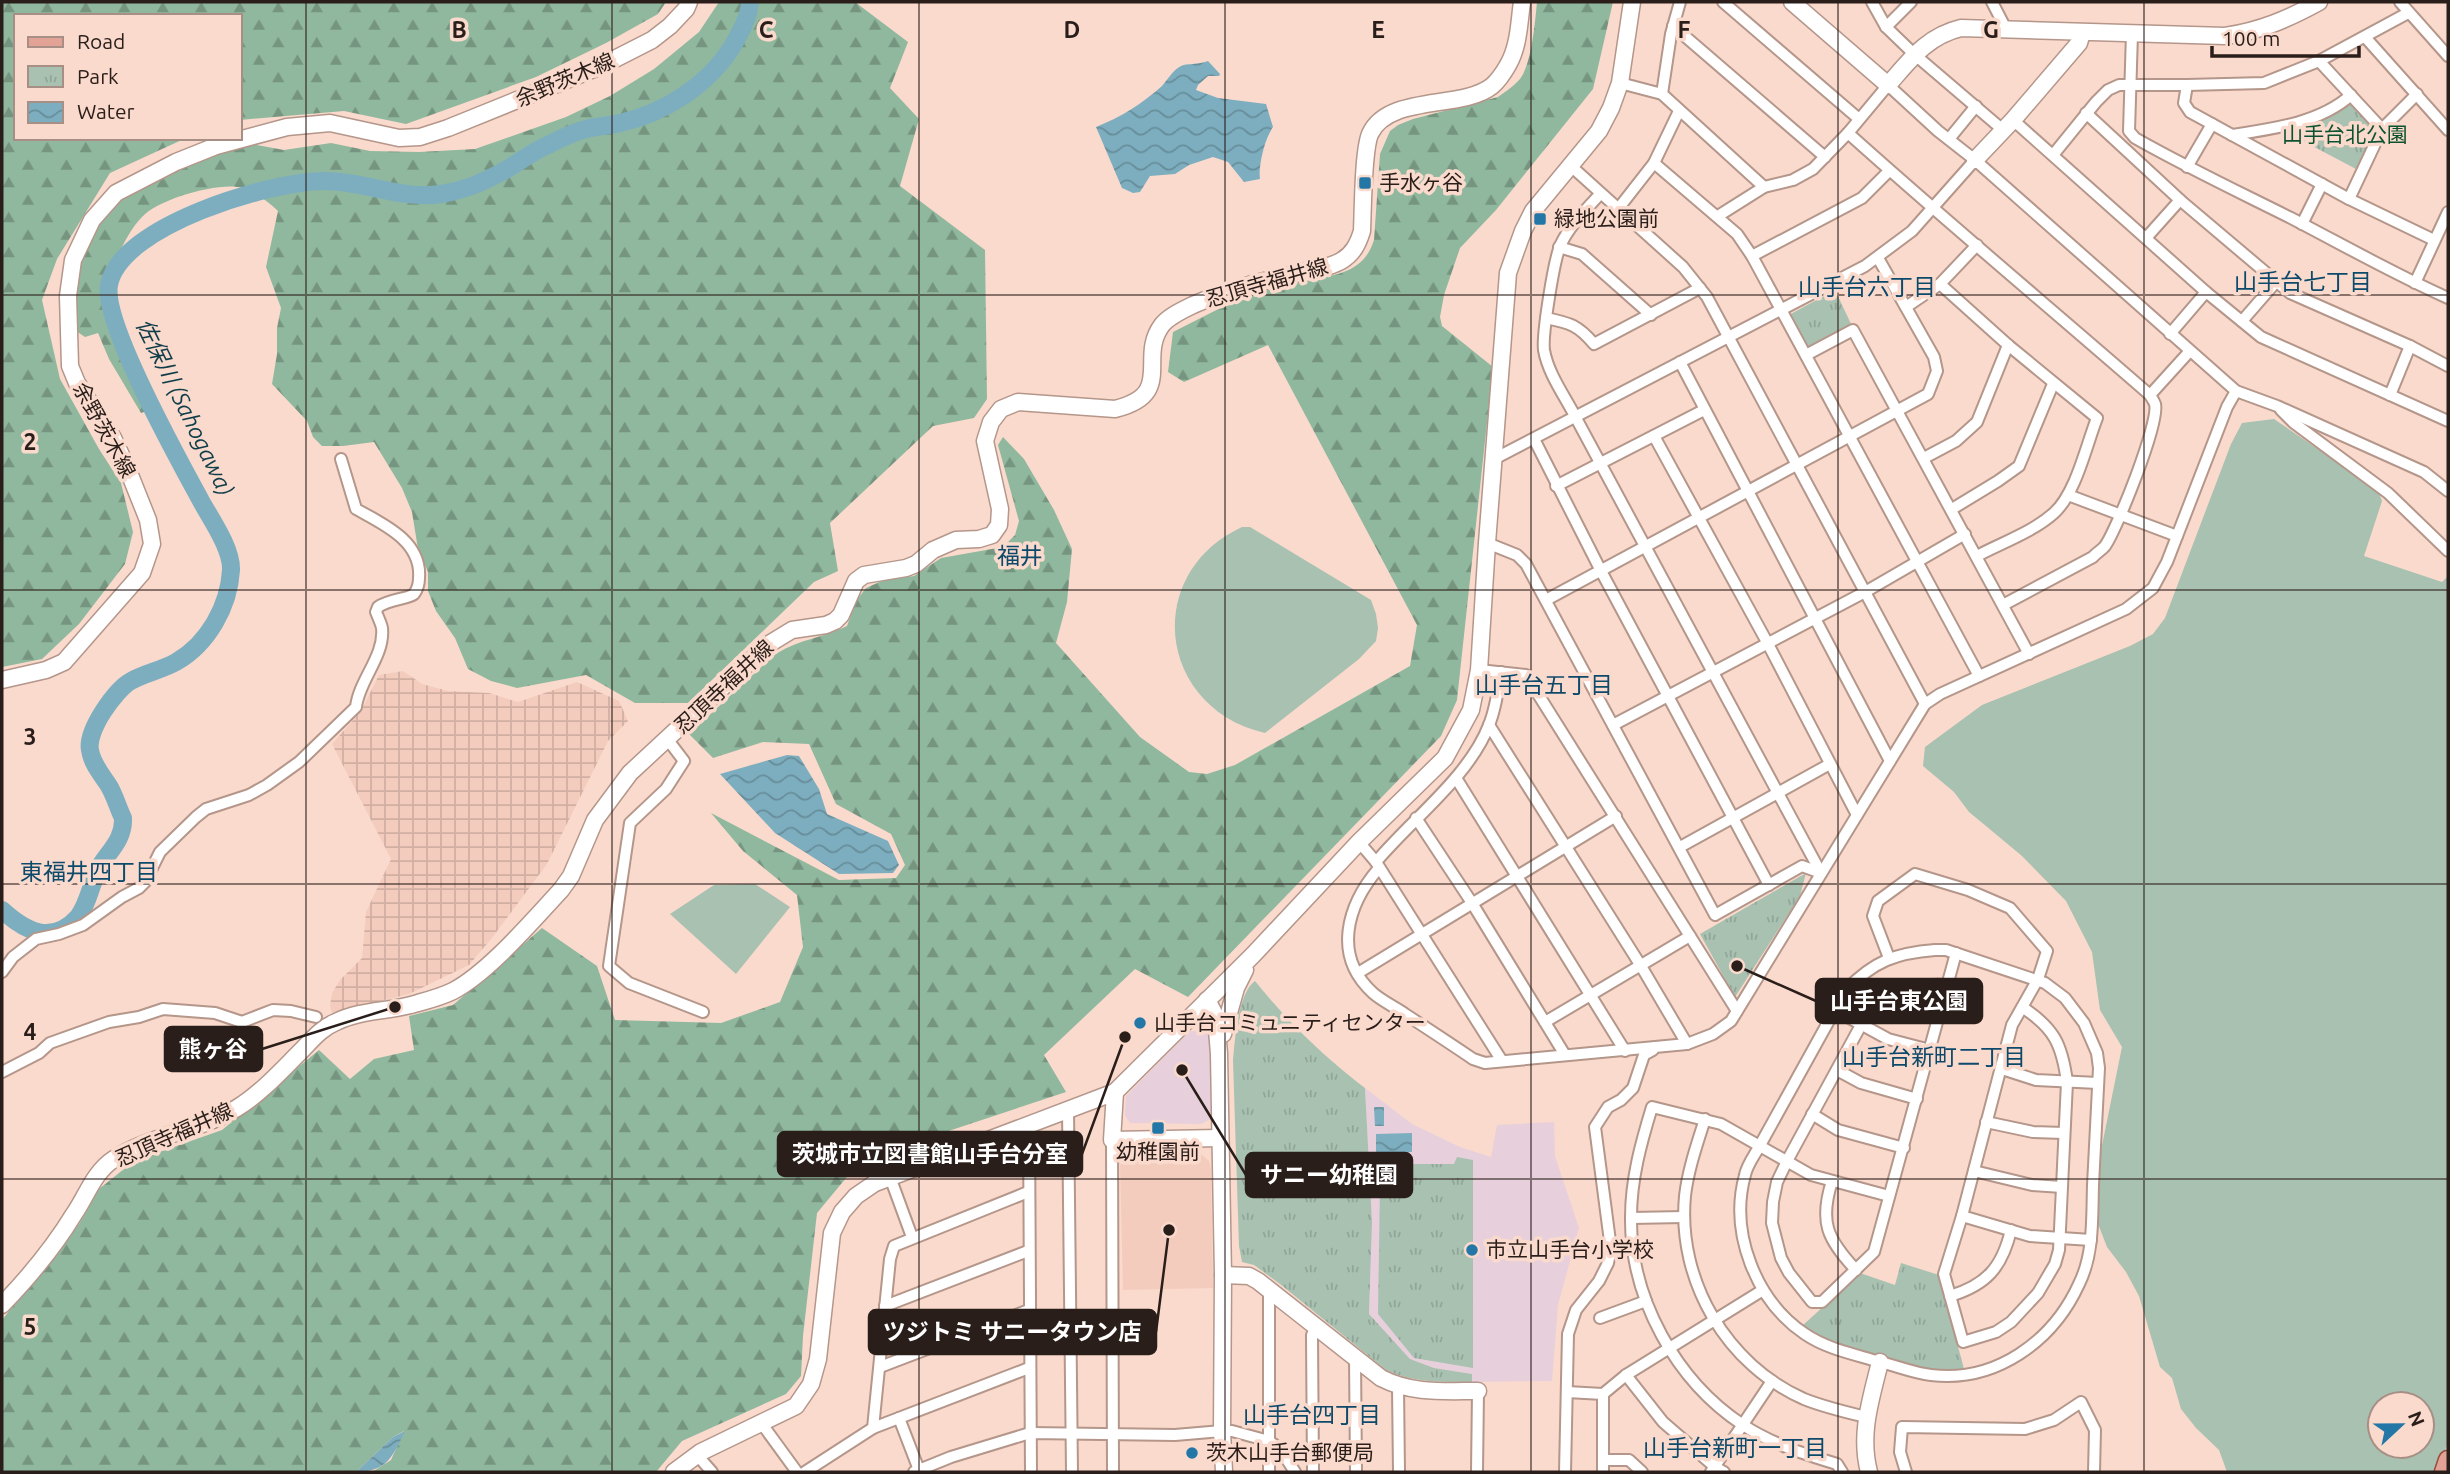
<svg xmlns="http://www.w3.org/2000/svg" width="2450" height="1474" font-family="Ubuntu,'Noto Sans JP',sans-serif">
	<defs>
		<pattern id="industrial-grid" width="8" height="8" patternUnits="userSpaceOnUse" patternTransform="scale(1.75)"><rect width="8" height="8" fill="#f4ccbd"/><path d="M0 4h8M4 0v8" fill="none" stroke="#d1afa2"/></pattern>
		<pattern id="forest-firs" width="22" height="20" patternUnits="userSpaceOnUse" patternTransform="scale(1.75)"><rect width="22" height="20" fill="#90b89e"/><path d="M5 1l3.5 6h-7zM16 11l3.5 6h-7z" fill="#769580"/></pattern>
		<pattern id="park-tufts" width="24" height="20" patternUnits="userSpaceOnUse" patternTransform="scale(1.75)"><rect width="24" height="20" fill="#a8c1b1"/><path d="M3 7l-1-3M5 7V3M7 7l1-3M15 17l-1-3M17 17v-4M19 17l1-3" fill="none" stroke="#91a598"/></pattern>
		<pattern id="water-waves" width="16" height="10" patternUnits="userSpaceOnUse" patternTransform="scale(1.75)"><rect width="16" height="10" fill="#7daebf"/><path d="M0 5q4-4 8 0t8 0" fill="none" stroke="#678d9a"/></pattern>
	</defs>
	<rect width="100%" height="100%" fill="#fadacc"/>
	<path fill="#f4ccbd" d="M1136 1154H1201L1209 1161 1211 1168 1213 1288 1123 1290 1120 1164 1135 1165Z"/>
	<path fill="url(#industrial-grid)" d="M403 671 422 684 448 691 489 693 518 702 577 682 619 701 628 721 608 741 547 864 492 938 469 965 409 994 332 1013 330 1006 332 993 340 980 362 958 366 912 391 859 332 744 361 711 379 675Z"/>
	<g fill="#e7d0dc">
		<path d="M1190 1031 1208 1032 1212 1044 1211 1117 1209 1120 1201 1124 1130 1123 1125 1115 1126 1096Z"/>
		<path d="M1365 1088 1412 1124 1460 1147 1491 1157 1497 1125 1554 1122 1555 1156 1579 1228 1558 1305 1552 1381 1472 1382V1374L1434 1368 1410 1359 1369 1314 1372 1222Z"/>
	</g>
	<g fill="#a8c1b1" fill-rule="evenodd">
		<path d="M2274 419 2378 490 2382 501 2364 556 2442 582 2448 576V1444L2435 1472H2227L2219 1450 2196 1428 2181 1409 2172 1378 2160 1367 2139 1296 2126 1272 2107 1247 2093 1211 2095 1180 2122 1047 2100 1010 2092 952 2066 901 2022 856 1986 826 1969 812 1954 792 1923 766 1925 747 1982 705 2130 646 2153 634 2165 618 2231 444 2242 423ZM2380 1404H2422V1446H2380Z"/>
		<path d="M1242 527H1250L1371 600 1376 614 1378 628 1376 641 1359 659 1265 733C1157 708 1142 573 1242 527Z"/>
		<path d="M755 884 790 907 736 974 670 914 714 885Z"/>
	</g>
	<g fill="url(#forest-firs)">
		<path d="M2 2H666L658 14 606 43 536 77 406 124 344 111 240 120V16H16V138H186L110 173 57 259 42 300 60 379 99 449 121 483 133 532 125 564 79 624 42 659 2 667Z"/>
		<path d="M719 2H855L908 42 890 88 919 119 900 186 985 250 987 399 974 418 933 426 830 523 838 571 814 582 688 703H635L586 675 517 688 491 681 468 669 455 638 436 611 428 591V572L418 549 412 512 402 488 374 442 343 446H322L313 437 307 421 272 384 277 354V328L281 308 266 267 278 211C268 202 256 192 243 188 220 181 158 199 142 217 131 228 124 243 117 257 113 264 107 273 105 281 95 325 129 373 150 410L141 413 109 359 98 333 85 337 76 331 73 292 81 257 98 220 128 193 161 176 229 148 251 144 284 150 331 143 370 151 419 152 475 149 566 117 610 96 654 69 699 32Z"/>
		<path d="M1537 2H1613L1593 89 1496 210 1460 248 1444 295 1440 317 1442 326 1493 367 1457 700 1441 736 1188 997 1135 969 1044 1055 1066 1092 861 1160 817 1213 803 1336 801 1376 786 1394 682 1441 656 1472H372L391 1460 404 1431 393 1437 356 1472H2V1320L79 1224 99 1189 134 1161 222 1130 319 1050 350 1079 374 1059 414 1050 409 1016 453 1005 542 928 597 966 615 1020 721 1023 780 1002 803 947 797 895 743 851 711 813 839 880 896 878 905 865 891 834 836 804 809 744 763 742 713 758 689 734 772 657C796 639 821 639 847 626L856 601 866 588 884 580 914 576 941 558 1003 547 1015 535 1019 521 998 445 1003 437 1024 459 1054 510 1072 549 1067 602 1056 643 1140 737 1189 772 1207 774 1235 765 1410 666 1417 625 1268 345 1184 382 1168 372 1173 332 1246 295 1338 274C1357 268 1368 259 1374 240L1380 154 1390 131 1398 125 1413 119 1498 97C1505 92 1514 86 1520 79 1532 63 1535 22 1537 2Z"/>
	</g>
	<g fill="url(#park-tufts)">
		<path d="M2351 102 2374 130 2356 169 2286 132Z"/>
		<path d="M1835 290 1852 326 1806 351 1787 316Z"/>
		<path d="M1806 873 1800 896 1735 997 1700 934Z"/>
		<path d="M1255 981C1287 1021 1324 1057 1365 1088L1372 1222 1369 1314 1410 1359 1434 1368 1472 1374V1382C1442 1382 1414 1383 1386 1370L1280 1284 1254 1265 1242 1262 1239 1246 1233 1060C1235 1039 1238 993 1255 981Z"/>
		<path d="M1457 1157 1473 1160V1368L1414 1358 1378 1314 1380 1186 1409 1164H1454Z"/>
		<path d="M1901 1263 1939 1275 1964 1369C1919 1374 1840 1351 1802 1326L1860 1273 1895 1285Z"/>
	</g>
	<g fill="url(#water-waves)">
		<path d="M1208 61 1220 74 1219 76H1208L1198 85 1196 90 1218 98 1266 104 1273 127C1265 138 1258 166 1260 179L1244 182 1228 162 1213 157 1189 165 1175 174 1150 176 1140 192 1133 193 1122 188 1096 127C1121 117 1142 104 1162 86 1168 79 1173 70 1181 66 1187 63 1198 65 1208 61Z"/>
		<path d="M787 755 799 756 819 789 827 814 888 841 899 865 893 873 839 874 775 833 720 774Z"/>
		<path d="M1374 1107H1384V1126H1375Z"/>
		<path d="M1412 1133V1152H1376V1134Z"/>
		<path d="M405 1431C393 1456 387 1472 356 1472L393 1437Z"/>
	</g>
	<g fill="none" stroke-linecap="round" stroke-linejoin="round">
		<path stroke="#7daebf" stroke-width="18" d="M2 910C25 931 52 946 78 917 89 903 91 882 100 866 110 850 124 839 123 818 118 808 115 796 109 786 102 775 92 764 90 750 86 731 115 690 131 681 145 673 162 670 176 662 208 644 229 606 231 570 232 549 211 519 201 501 180 462 102 323 109 285 120 225 272 181 324 181 364 181 401 200 441 194 461 191 482 183 500 173 516 165 531 152 548 145 560 139 573 132 586 129 597 126 609 126 620 123 665 113 708 85 732 47 740 33 749 18 750 2"/>
		<g stroke="#b4968a" stroke-width="14">
			<g id="street">
				<path d="M1723 2 1859 119"/>
				<path d="M1872 2 1886 27 1914 54 2003 130"/>
				<path d="M1992 2 2006 29"/>
				<path d="M2400 2 2448 56"/>
				<path d="M1673 26 1825 157"/>
				<path d="M1886 27 1911 2"/>
				<path d="M2132 33 2129 131 2135 138C2186 167 2239 192 2291 218 2343 245 2394 274 2448 298"/>
				<path d="M2365 37 2448 130"/>
				<path d="M2319 61 2382 129"/>
				<path d="M1620 83 1662 94 1764 187"/>
				<path d="M2187 85 2184 103 2190 112 2349 199 2434 240"/>
				<path d="M1662 94 1671 34 1680 2"/>
				<path d="M2086 113 2180 200 2290 293 2410 346 2448 366"/>
				<path d="M2013 120 2206 292 2261 337 2448 421"/>
				<path d="M1848 133C1947 222 2049 307 2150 395 2150 395 2155 403 2155 404 2160 422 2117 529 2105 546 2102 550 2096 553 2093 557L2003 605"/>
				<path d="M2232 135C2272 129 2320 123 2351 95"/>
				<path d="M1949 139 1976 106"/>
				<path d="M2053 155 2096 102 2108 90 2119 85H2187L2264 83 2319 61 2408 13"/>
				<path d="M1654 163 1737 234 1752 256 1979 676"/>
				<path d="M1572 167 1683 267 1707 297 1925 704"/>
				<path d="M2187 167 2212 124"/>
				<path d="M1600 194C1586 210 1570 225 1561 244 1554 258 1542 335 1544 350 1548 374 1566 398 1576 418L1821 873"/>
				<path d="M2349 199 2382 129 2417 94"/>
				<path d="M1618 209 1654 163 1679 111"/>
				<path d="M1718 216 1764 187 1793 180 1813 169 1848 133 1888 85 1938 131 1975 160 2236 391 2277 406 2424 472 2448 491"/>
				<path d="M2302 224 2322 184"/>
				<path d="M2146 238 2180 200"/>
				<path d="M1559 247 1582 254 1651 315"/>
				<path d="M1752 256 1862 198 1889 171"/>
				<path d="M2415 283 2448 212"/>
				<path d="M1940 284 2008 345 2097 418C2086 446 2076 493 2054 513 2033 532 2001 543 1977 556"/>
				<path d="M1906 307 1940 284 1977 245"/>
				<path d="M1546 318C1570 323 1578 325 1594 344L1700 288"/>
				<path d="M2242 321 2276 282"/>
				<path d="M2170 334 2206 292"/>
				<path d="M1806 355 1853 330 2029 654"/>
				<path d="M1680 362 1890 761"/>
				<path d="M2150 395 2189 352"/>
				<path d="M2390 395 2410 346"/>
				<path d="M2281 410 2294 423 2388 493 2448 551"/>
				<path d="M1654 436 1767 642 1857 815"/>
				<path d="M1534 439 1601 571 1769 885"/>
				<path d="M1924 458 1956 441 1977 422 2008 345"/>
				<path d="M1494 459 1865 266 1912 231 1975 160"/>
				<path d="M1556 486 1704 410"/>
				<path d="M2068 495 2177 536"/>
				<path d="M1952 509 1998 481 2019 466 2053 384"/>
				<path d="M1487 543 1517 555 1526 564 1715 915 1802 866 1821 873"/>
				<path d="M1546 600 1928 394 1937 371 1934 357 1878 258"/>
				<path d="M1479 670 1526 675 1737 1011"/>
				<path d="M1489 725 1641 966 1687 1044"/>
				<path d="M1613 725 1865 592 1965 534"/>
				<path d="M668 740 684 761 666 789 630 823 609 966 629 983 703 1012"/>
				<path d="M1456 778 1625 1051"/>
				<path d="M1416 818 1472 903 1565 1055"/>
				<path d="M1359 842 1376 862 1502 1061"/>
				<path d="M1680 847 1830 764"/>
				<path d="M1376 862C1412 819 1469 777 1489 725 1496 708 1498 690 1501 672"/>
				<path d="M1379 868C1347 905 1332 956 1373 993 1382 1001 1395 1007 1405 1014 1428 1029 1451 1044 1473 1059L1485 1063 1687 1044 1713 1034 1731 1021 1925 704 1940 694 2126 609 2153 588 2167 562 2227 407 2236 391"/>
				<path d="M1935 950H1946L2045 983 2065 998 2084 1023 2097 1053 2099 1068C2097 1107 2095 1146 2093 1185 2092 1218 2094 1254 2079 1284 2053 1341 1996 1383 1931 1375 1913 1373 1897 1366 1880 1362 1854 1354 1827 1349 1805 1334 1756 1301 1729 1233 1745 1175 1747 1165 1754 1156 1759 1147L1846 990C1874 961 1896 953 1935 950Z"/>
				<path d="M1889 958 1873 916 1878 901 1915 874 1968 890 2010 908 2047 951 2038 979 2012 1025 1962 1216 1944 1274 1963 1342 1996 1332 2011 1322 2038 1293 2055 1264 2059 1250 2067 1082C2062 1044 2054 1028 2022 1007"/>
				<path d="M2 972 13 957 36 939 59 934 83 925 122 897 139 888 145 882 160 852 196 817 206 809 249 795 267 785 299 762 356 707C359 680 385 656 382 628 381 623 378 617 376 612L378 607C389 599 408 599 414 594 417 590 419 583 419 578 422 541 383 524 356 509L341 459"/>
				<path d="M1358 973 1616 816"/>
				<path d="M1948 985C1906 983 1885 990 1861 1025L1787 1161 1777 1182 1773 1202 1772 1223 1781 1258 1789 1273 1812 1302H1822L1874 1252 1956 953"/>
				<path d="M1835 1010 1888 1039 1930 1050"/>
				<path d="M1545 1022 1690 936"/>
				<path d="M2002 1069 2036 1080 2098 1083"/>
				<path d="M1837 1070 1861 1083 1917 1099"/>
				<path d="M2 1072 39 1053 50 1043 109 1022 139 1017 163 1009 215 1013 242 1022 273 1010 291 1011 316 1017"/>
				<path d="M1068 1110 1072 1472"/>
				<path d="M1812 1114 1838 1130 1904 1148"/>
				<path d="M1705 1119C1697 1144 1688 1170 1685 1196 1677 1281 1727 1365 1804 1399 1824 1407 1845 1412 1866 1417"/>
				<path d="M1986 1122 2033 1132 2064 1133"/>
				<path d="M1029 1125 1031 1472"/>
				<path d="M1112 1140 1113 1472"/>
				<path d="M1974 1171 2032 1185 2062 1187"/>
				<path d="M890 1177 912 1237"/>
				<path d="M1832 1181C1819 1222 1827 1239 1856 1270"/>
				<path d="M1962 1216 2030 1236 2091 1240"/>
				<path d="M1631 1218 1684 1217"/>
				<path d="M1269 1289V1472"/>
				<path d="M1950 1296C1986 1285 2002 1268 2011 1230"/>
				<path d="M885 1306 1028 1251"/>
				<path d="M1600 1318 1646 1301"/>
				<path d="M1355 1358 1356 1472"/>
				<path d="M880 1367 1029 1310"/>
				<path d="M1626 1375 1663 1422 1715 1467 1724 1472"/>
				<path d="M1398 1387 1399 1472"/>
				<path d="M1567 1392 1603 1394"/>
				<path d="M899 1418 919 1470"/>
				<path d="M762 1424 797 1472"/>
				<path d="M873 1428 1029 1368"/>
				<path d="M697 1455 712 1472"/>
				<path d="M1603 1460H1629L1642 1472"/>
				<path d="M805 1472 873 1428 890 1259 894 1246 1028 1192"/>
				<path d="M914 1472 951 1457 1030 1433 1175 1435 1222 1431H1232L1269 1441 1280 1449 1295 1472"/>
				<path d="M1313 1472 1312 1335 1316 1326"/>
				<path d="M1477 1472 1478 1391"/>
				<path d="M1565 1472 1568 1334 1576 1310 1599 1281 1608 1263 1611 1249 1595 1127 1608 1107 1621 1100 1633 1088 1644 1055 1653 1050"/>
				<path d="M1603 1472V1394L1626 1375 1763 1290"/>
				<path d="M1711 1472 1772 1381"/>
				<path d="M1842 1472 1837 1464C1804 1454 1772 1444 1743 1425 1676 1381 1630 1298 1631 1217 1631 1179 1641 1143 1652 1107L1721 1124 1811 1175 1889 1196"/>
				<path d="M1906 1472 1900 1452 1902 1427 2025 1429 2054 1420 2081 1402 2095 1430 2094 1472"/>
			</g>
		</g>
		<g stroke="#b4968a" stroke-width="19">
			<g id="secondary">
				<path d="M1792 2 1888 85C1910 60 1927 36 1961 28L2225 36C2260 31 2288 19 2319 2"/>
				<path d="M1975 160 2013 120 2079 43 2082 33"/>
				<path d="M2 680 46 670 64 662 142 573 152 544 148 520 128 470 113 438 77 383 70 366 68 296 73 260 92 220 116 193 176 162 216 146 287 127 330 123 399 138 420 137 448 128 601 66 652 40 670 26 686 9 689 2"/>
				<path d="M1207 1000 1216 1017 1219 1054 1223 1275 1222 1431 1224 1472"/>
				<path d="M1223 1034 1236 988 1245 970"/>
				<path d="M1115 1092 1112 1140 1220 1138"/>
				<path d="M1223 1275 1249 1276 1258 1281 1381 1378C1412 1394 1444 1391 1478 1391"/>
				<path d="M2 1305C29 1277 54 1247 74 1214 87 1195 94 1172 114 1159 151 1135 199 1131 237 1108 260 1094 280 1072 300 1052 311 1041 321 1028 336 1022 362 1009 391 1012 418 1003 429 1000 443 996 453 991 489 972 533 920 561 890L571 876 595 820 630 773 769 644 792 630 826 625 835 621 841 615 856 581 864 575 906 568 916 564 933 550 956 540 979 539 992 535 999 525 1000 509 985 441 991 422 1001 409 1018 402 1115 409C1176 394 1137 358 1162 325 1169 316 1183 310 1193 305 1224 291 1257 282 1290 275 1306 271 1327 269 1341 261 1353 254 1358 244 1362 231 1363 209 1363 151 1370 134 1388 94 1462 110 1492 86 1499 80 1504 72 1508 65 1519 46 1519 23 1522 2"/>
				<path d="M674 1472 701 1452 796 1406 811 1384 818 1359 832 1233 842 1212 856 1196 875 1183 1115 1092 1253 955 1359 842 1445 758 1471 710 1479 670 1487 543 1508 273 1523 231 1533 211 1599 131 1611 108 1620 83 1632 2"/>
				<path d="M1869 1472C1859 1434 1871 1399 1880 1362"/>
			</g>
		</g>
		<g stroke="#974c3d" stroke-width="21">
			<path id="primary" d="M2444 1472 2448 1460"/>
		</g>
		<use href="#street" stroke="#fff" stroke-width="10"/>
		<use href="#secondary" stroke="#fff" stroke-width="16"/>
		<use href="#primary" stroke="#e3a296" stroke-width="18"/>
	</g>
	<path fill="none" stroke="#2a1e1a" stroke-width="2" stroke-opacity="0.55" d="M306 2V1472M612 2V1472M919 2V1472M1225 2V1472M1531 2V1472M1838 2V1472M2144 2V1472M2 295H2448M2 590H2448M2 884H2448M2 1179H2448"/>
	<g fill="#2277a7" stroke="#fadacc" stroke-width="2.5">
		<rect x="1358" y="176" width="14" height="14" rx="3.5"/>
		<rect x="1533" y="212" width="14" height="14" rx="3.5"/>
		<circle cx="1140" cy="1023" r="7"/>
		<rect x="1151" y="1121" width="14" height="14" rx="3.5"/>
		<circle cx="1472" cy="1250" r="7"/>
		<circle cx="1192" cy="1453" r="7"/>
	</g>
	<g text-anchor="middle" stroke-width="7" stroke-linejoin="round" paint-order="stroke">
		<g font-size="21" fill="#2a1e1a" stroke="#fadacc">
			<text transform="translate(565 80) rotate(-23)" y="7">余野茨木線</text>
			<text transform="translate(1267 283) rotate(-16)" y="7">忍頂寺福井線</text>
			<text transform="translate(104 430) rotate(61)" y="7">余野茨木線</text>
			<text transform="translate(724 687) rotate(-43)" y="7">忍頂寺福井線</text>
			<text transform="translate(174 1135) rotate(-24)" y="7">忍頂寺福井線</text>
		</g>
		<g font-size="21" fill="#0d5230" stroke="#fadacc">
			<text x="2345" y="142">山手台北公園</text>
		</g>
		<g font-size="21" fill="#2a1e1a" stroke="#fadacc" text-anchor="start">
			<text x="1379" y="190">手水ヶ谷</text>
			<text x="1554" y="226">緑地公園前</text>
			<text x="1154" y="1030">山手台コミュニティセンター</text>
			<text x="1158" y="1159" text-anchor="middle">幼稚園前</text>
			<text x="1486" y="1257">市立山手台小学校</text>
			<text x="1206" y="1460">茨木山手台郵便局</text>
		</g>
		<g font-size="23" fill="#0d496a" stroke="#fadacc">
			<text x="2303" y="290">山手台七丁目</text>
			<text x="1867" y="295">山手台六丁目</text>
			<text x="1020" y="564">福井</text>
			<text x="1544" y="693">山手台五丁目</text>
			<text x="89" y="880">東福井四丁目</text>
			<text x="1934" y="1065">山手台新町二丁目</text>
			<text x="1312" y="1423">山手台四丁目</text>
			<text x="1735" y="1456">山手台新町一丁目</text>
		</g>
		<g font-size="23" font-style="italic" fill="#103d4a" stroke="#fadacc">
			<text transform="translate(185 407) rotate(64)" y="8">佐保川 (Sahogawa)</text>
		</g>
	</g>
	<g font-size="23" text-anchor="middle" font-weight="bold" fill="#2a1e1a" stroke="#fadacc" stroke-width="7" stroke-linejoin="round" paint-order="stroke">
		<text x="459" y="38">B</text>
		<text x="766" y="38">C</text>
		<text x="1072" y="38">D</text>
		<text x="1378" y="38">E</text>
		<text x="1684" y="38">F</text>
		<text x="1991" y="38">G</text>
		<text x="30" y="450">2</text>
		<text x="30" y="745">3</text>
		<text x="30" y="1040">4</text>
		<text x="30" y="1335">5</text>
	</g>
	<path fill="none" stroke="#2a1e1a" stroke-width="2.5" d="M1737 966L1816 1001M395 1007L262 1049M1125 1037L1082 1154M1182 1070L1246 1175M1169 1230L1156 1332"/>
	<g fill="#2a1e1a" stroke="#fadacc" stroke-width="2.5">
		<circle cx="1737" cy="966" r="7"/>
		<circle cx="395" cy="1007" r="7"/>
		<circle cx="1125" cy="1037" r="7"/>
		<circle cx="1182" cy="1070" r="7"/>
		<circle cx="1169" cy="1230" r="7"/>
	</g>
	<g fill="#2a1e1a" stroke="#2a1e1a" stroke-width="2.5">
		<rect x="1816" y="979" width="166" height="44" rx="7"/>
		<rect x="165" y="1027" width="97" height="44" rx="7"/>
		<rect x="778" y="1132" width="304" height="44" rx="7"/>
		<rect x="1246" y="1153" width="166" height="44" rx="7"/>
		<rect x="869" y="1310" width="287" height="44" rx="7"/>
	</g>
	<g font-size="23" text-anchor="middle" font-weight="bold" fill="#fff">
		<text x="1899" y="1009">山手台東公園</text>
		<text x="213" y="1057">熊ヶ谷</text>
		<text x="930" y="1162">茨城市立図書館山手台分室</text>
		<text x="1329" y="1183">サニー幼稚園</text>
		<text x="1012" y="1340">ツジトミ サニータウン店</text>
	</g>
	<rect width="2450" height="1474" fill="none" stroke="#2a1e1a" stroke-width="7"/>
	<rect x="14" y="14" width="228" height="126" fill="#fadacc" stroke="#a78f85" stroke-width="2"/>
	<rect x="28" y="37" width="35" height="10" fill="#e3a296" stroke="#a78f85" stroke-width="2"/>
	<text x="77" y="49" font-size="21" fill="#2a1e1a">Road</text>
	<rect x="28" y="66" width="35" height="21" fill="url(#park-tufts)" stroke="#a78f85" stroke-width="2"/>
	<text x="77" y="84" font-size="21" fill="#2a1e1a">Park</text>
	<rect x="28" y="102" width="35" height="21" fill="url(#water-waves)" stroke="#a78f85" stroke-width="2"/>
	<text x="77" y="119" font-size="21" fill="#2a1e1a">Water</text>
	<g transform="translate(2401 1425) rotate(68)"><circle r="33" fill="#fadacc" stroke="#a78f85" stroke-width="2"/>
	<path d="M0-5L12 26L0 18L-12 26Z" fill="#2277a7"/>
	<text y="-10" font-size="19" font-weight="bold" text-anchor="middle" fill="#2a1e1a">N</text>
	</g>
	<path d="M2212 46v10h147v-10" fill="none" stroke="#2a1e1a" stroke-width="3.5"/>
	<text x="2222" y="46" font-size="21" fill="#2a1e1a" stroke="#fadacc" stroke-width="5" paint-order="stroke">100 m</text>
</svg>
